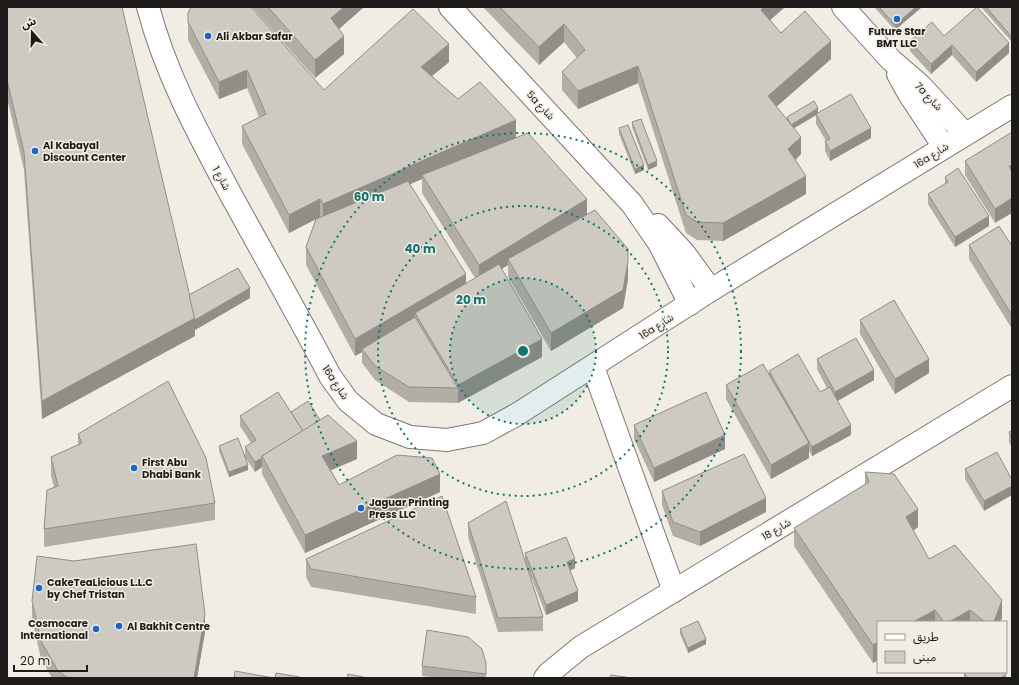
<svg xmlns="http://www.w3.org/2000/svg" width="1019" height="685" font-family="Poppins,'Noto Sans Arabic',sans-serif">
	<rect width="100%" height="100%" fill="#f2ede4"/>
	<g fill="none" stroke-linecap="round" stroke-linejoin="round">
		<g stroke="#7c7770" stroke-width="24">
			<g id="street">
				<path d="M148 7C166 75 198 133 231 195 264 255 298 315 330 376L348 401 376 424 410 437 447 440 483 433 516 415 711 290 1012 106"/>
				<path d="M450 7 632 204 659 243 690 304"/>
				<path d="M843 7 891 60 920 85 965 134"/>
				<path d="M898 74 909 94 944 147"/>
				<path d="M658 225 684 253 711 290"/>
				<path d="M593 367 674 591"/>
				<path d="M545 678 548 674 581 647 1012 386"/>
			</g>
		</g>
		<use href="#street" stroke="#fff" stroke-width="22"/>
	</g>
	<g fill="#b2aea6" fill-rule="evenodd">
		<path d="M7 7 189 295 250 298 195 330V336L42 419 24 170 7 98Z"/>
		<path d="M252 7H364L339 29 344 54 315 78Z"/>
		<path d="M483 7H785L770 20 781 33 831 59 776 107 787 119V117L818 113 871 138 830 161 825 151V141H826L816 124V115L794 128 801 154 796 160 806 194 723 241 697 240 686 233 638 83 578 109 562 90V72L577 58 564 42 539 65Z"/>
		<path d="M874 7H922L895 30Z"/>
		<path d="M981 7H1012V42Z"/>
		<path d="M188 13 324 90 449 62 432 76 458 99 516 138 587 214 628 279 623 308 551 351 508 277V265L502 269 542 357 458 403 409 402 375 380 362 363V352L355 356 306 265V247L316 219 289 233 242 144V126L259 117 247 88 219 99 188 40ZM422 179V193L475 278 466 284 410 184Z"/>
		<path d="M944 36 1009 53 976 82 952 55 931 74 910 51V41Z"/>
		<path d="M632 122 657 166 648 170 632 127Z"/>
		<path d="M619 128 644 170 635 174 619 134Z"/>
		<path d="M1012 132 995 223 965 175V161Z"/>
		<path d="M945 177 989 226 955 247 928 204V194L945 184Z"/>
		<path d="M969 245 1012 246V329L969 259Z"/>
		<path d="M860 320 929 373 895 394 860 334Z"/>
		<path d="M817 359 874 380 838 401 851 435 812 456 809 451V458L771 479 726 399V385L769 373V371L820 392 827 388 817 369Z"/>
		<path d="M291 412 320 420 357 459 331 470 339 485 440 492 305 553 262 474V467L255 472 245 457V447L251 443 240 426V416Z"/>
		<path d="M634 425 725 449 654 482 634 439Z"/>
		<path d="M1012 430V448L1009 442V432Z"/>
		<path d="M78 434 215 503V520L44 547V529L54 487 51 475V457L78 445Z"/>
		<path d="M219 446 248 470 229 477 219 451Z"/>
		<path d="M997 452 984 511 965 479V469Z"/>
		<path d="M865 472 918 527 913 531 929 559 1002 618 1000 622H878V660L873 663 794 546V528L865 484Z"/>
		<path d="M662 491 766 512 700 546 673 536 662 505Z"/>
		<path d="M468 523 525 561V553L575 568 570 570 578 601 546 615 527 567 543 617V631L498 632 468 537Z"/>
		<path d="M306 559 476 597V614L311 587 306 577Z"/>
		<path d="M32 601 205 632 197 678H52L41 659 32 619Z"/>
		<path d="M680 629 706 644 688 653 680 634Z"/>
		<path d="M486 663V678H439L422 676V666Z"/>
		<path d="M964 672 1006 678H964Z"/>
	</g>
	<g fill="#918d87">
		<path d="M344 7H364L331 36V18Z"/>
		<path d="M764 7H785L761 28V10Z"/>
		<path d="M916 7H922L895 30V25Z"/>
		<path d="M564 24V42L539 65V47Z"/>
		<path d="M344 36V54L315 78V60Z"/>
		<path d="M831 41V59L768 114V96Z"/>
		<path d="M1009 43V53L976 82V72Z"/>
		<path d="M449 44V62L421 85V67Z"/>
		<path d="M952 45V55L931 74V64Z"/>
		<path d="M638 66V83L578 109V91Z"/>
		<path d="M247 70V88L219 99V82Z"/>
		<path d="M818 108V114L791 130V125Z"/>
		<path d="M516 120V138L422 175V179L323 222V204Z"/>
		<path d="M871 128V138L830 161V151Z"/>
		<path d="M801 137V154L788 167V149Z"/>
		<path d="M657 161V166L648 170V165Z"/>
		<path d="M644 165V170L635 174V169Z"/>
		<path d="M1012 165V179L1009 166Z"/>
		<path d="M806 176V194L723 241V223Z"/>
		<path d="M1012 198V213L995 223V209Z"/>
		<path d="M320 199V217L289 233V215Z"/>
		<path d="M587 199V217L508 259V265L479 283V265Z"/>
		<path d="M989 216V226L955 247V237Z"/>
		<path d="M628 261V279L623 308 551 351V333Z"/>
		<path d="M466 274V292L415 313V321L362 349V352L355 356V339Z"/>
		<path d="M250 288V298L195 330V336L42 419V401Z"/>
		<path d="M542 339V357L458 403V385Z"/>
		<path d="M929 359V373L895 394V379Z"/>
		<path d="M874 370V380L835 402V392Z"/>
		<path d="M851 425V435L812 456V447Z"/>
		<path d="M725 435V449L654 482V468Z"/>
		<path d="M357 441V459L322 474V456Z"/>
		<path d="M809 443V458L771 479V465Z"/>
		<path d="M262 458V467L255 472V462Z"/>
		<path d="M248 465V470L229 477V472Z"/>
		<path d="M440 474V492L305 553V535Z"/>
		<path d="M1012 486V495L984 511V501Z"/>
		<path d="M766 498V512L700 546V532Z"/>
		<path d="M918 509V527L906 535V517Z"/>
		<path d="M575 559V568L567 572V562Z"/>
		<path d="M578 591V601L546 615V605Z"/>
		<path d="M1002 600V618L1000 622H994Z"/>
		<path d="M935 610V622H913Z"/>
		<path d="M970 610V622H949Z"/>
		<path d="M205 614V632L197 678H194Z"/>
		<path d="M706 639V644L688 653V648Z"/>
		<path d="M878 642V660L873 663V645Z"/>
		<path d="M1006 675V678H1000Z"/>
	</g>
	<g fill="#cfcac1" stroke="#918d87">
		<path d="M7 7H122L195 318 42 401 24 152 7 80Z"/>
		<path d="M191 7H251L324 90 413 9 449 44 421 67 458 99 480 82 516 120 323 204 320 199 289 215 242 126 266 114 247 70 219 82 188 22V13Z"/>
		<path d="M268 7H344L331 18 344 36 315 60Z"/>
		<path d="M500 7H764L761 10 781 33 805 11 831 41 768 96 801 137 788 149 806 176 723 223 697 222 686 215 638 66 578 91 562 72 585 50 564 24 539 47Z"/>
		<path d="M879 7H916L895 25Z"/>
		<path d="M977 7 1009 43 976 72 952 45 931 64 910 41 932 22 944 36Z"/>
		<path d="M986 7H1012V37Z"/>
		<path d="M851 94 871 128 830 151 825 141 830 139 816 114Z"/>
		<path d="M814 101 818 108 791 125 787 117Z"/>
		<path d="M641 119 657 161 648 165 632 122Z"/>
		<path d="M628 125 644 165 635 169 619 128Z"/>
		<path d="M1012 132V165L1009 166 1012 172V198L995 209 965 161Z"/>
		<path d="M528 133 587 199 479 265 422 175Z"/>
		<path d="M958 168 989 216 955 237 928 194 948 182 945 177Z"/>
		<path d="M408 181 466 274 355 339 306 247 316 219Z"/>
		<path d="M595 210 628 249V261L623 290 551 333 508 259Z"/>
		<path d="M999 226 1012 246V315L969 245Z"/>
		<path d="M499 264 542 339 458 385 415 313Z"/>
		<path d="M238 268 250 288 195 320 189 295Z"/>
		<path d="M894 300 929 359 895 379 860 320Z"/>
		<path d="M415 317 458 388 409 387 375 366 362 349Z"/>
		<path d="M856 338 874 370 835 392 817 359Z"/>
		<path d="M798 354 820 392 830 387 851 425 812 447 769 371Z"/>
		<path d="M763 364 809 443 771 465 726 385Z"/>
		<path d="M168 381 206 458 215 503 44 529 47 490 58 486 51 457 82 443 78 434Z"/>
		<path d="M278 392 303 431 262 456V458L255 462 245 447 256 440 240 416Z"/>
		<path d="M706 392 725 435 654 468 634 425Z"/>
		<path d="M308 401 320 420 303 431 291 412Z"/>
		<path d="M328 415 357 441 322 456 339 485 397 455 432 458 440 474 305 535 262 456Z"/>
		<path d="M1012 430V438L1009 432Z"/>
		<path d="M238 438 248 465 229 472 219 446Z"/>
		<path d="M997 452 1012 480V486L984 501 965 469Z"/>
		<path d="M744 454 766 498 700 532 673 522 662 491Z"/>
		<path d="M865 472 894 474 918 509 906 517 929 559 955 545 1002 600 994 622H985L970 610 949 622H944L935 610 913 622H878V642L873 645 794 528 869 482Z"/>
		<path d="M442 496 476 597 311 569 306 559Z"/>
		<path d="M506 501 543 617 498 618 468 523Z"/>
		<path d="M566 537 575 559 567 562 578 591 546 605 525 553Z"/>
		<path d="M196 544 205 614 194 678H68L58 671 41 641 32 601 37 556 74 561Z"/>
		<path d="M698 621 706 639 688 648 680 629Z"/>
		<path d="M427 630 468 637 482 649 486 663V674L422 666Z"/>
		<path d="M235 671 274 678H234Z"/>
		<path d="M964 672H1005L1006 675 1000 678H967Z"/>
		<path d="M276 673 300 677V678H275Z"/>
		<path d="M348 674 368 678H347Z"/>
		<path d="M611 675 632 678H610Z"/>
	</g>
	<circle cx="523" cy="351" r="73" fill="#0f766e" fill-opacity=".12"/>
	<g fill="none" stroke="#0f766e" stroke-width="2" stroke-dasharray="2 4">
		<circle cx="523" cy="351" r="73"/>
		<circle cx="523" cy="351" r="145"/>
		<circle cx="523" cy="351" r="218"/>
	</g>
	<g fill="#1865cf" stroke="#f2ede4" stroke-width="1.5">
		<circle cx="897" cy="19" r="4"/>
		<circle cx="208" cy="36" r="4"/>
		<circle cx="35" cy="151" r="4"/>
		<circle cx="134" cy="468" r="4"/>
		<circle cx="361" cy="508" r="4"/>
		<circle cx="39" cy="588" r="4"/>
		<circle cx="119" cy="626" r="4"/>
		<circle cx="96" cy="629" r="4"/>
	</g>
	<g text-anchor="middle" stroke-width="3" stroke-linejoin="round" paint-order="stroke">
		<g font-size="10" font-weight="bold" fill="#1d1c19" stroke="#f2ede4" text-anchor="start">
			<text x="897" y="35" text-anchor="middle">Future Star<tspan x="897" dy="12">BMT LLC</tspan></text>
			<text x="216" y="40">Ali Akbar Safar</text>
			<text x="43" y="149">Al Kabayal<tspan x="43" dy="12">Discount Center</tspan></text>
			<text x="142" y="466">First Abu<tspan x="142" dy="12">Dhabi Bank</tspan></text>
			<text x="369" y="506">Jaguar Printing<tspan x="369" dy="12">Press LLC</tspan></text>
			<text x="47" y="586">CakeTeaLicious L.L.C<tspan x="47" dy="12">by Chef Tristan</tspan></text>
			<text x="88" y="627" text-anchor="end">Cosmocare<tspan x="88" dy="12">International</tspan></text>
			<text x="127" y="630">Al Bakhit Centre</text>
		</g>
		<g font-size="10" fill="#1d1c19" stroke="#f2ede4">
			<text transform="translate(929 96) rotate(46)" y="4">7a شارع</text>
			<text transform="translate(541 105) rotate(47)" y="4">5a شارع</text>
			<text transform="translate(931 155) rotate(-32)" y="4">16a شارع</text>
			<text transform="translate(222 178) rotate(61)" y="4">شارع 1</text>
			<text transform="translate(656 326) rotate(-33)" y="4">16a شارع</text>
			<text transform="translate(336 382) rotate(56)" y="4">16a شارع</text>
			<text transform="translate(776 529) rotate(-31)" y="4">شارع 18</text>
		</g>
	</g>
	<circle cx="523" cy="351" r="6" fill="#0f766e" stroke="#f2ede4" stroke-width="2"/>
	<g font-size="12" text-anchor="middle" font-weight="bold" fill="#0f766e" stroke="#f2ede4" stroke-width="3" stroke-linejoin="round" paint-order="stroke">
		<text x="369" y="201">60 m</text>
		<text x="420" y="253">40 m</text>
		<text x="471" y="304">20 m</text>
	</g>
	<rect width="1019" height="685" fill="none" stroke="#1d1c19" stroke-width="16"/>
	<rect x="877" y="621" width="130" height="52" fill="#f2ede4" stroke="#9d9993"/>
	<rect x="885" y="634" width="20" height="6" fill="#ffffff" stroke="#9d9993"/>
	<text x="913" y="641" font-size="12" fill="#1d1c19">طريق</text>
	<rect x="885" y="651" width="20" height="12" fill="#cfcac1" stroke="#9d9993"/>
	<text x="913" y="661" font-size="12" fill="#1d1c19">مبنى</text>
	<g transform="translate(32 32) rotate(340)" stroke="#f2ede4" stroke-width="3" paint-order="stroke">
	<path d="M0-3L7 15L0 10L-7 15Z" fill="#1d1c19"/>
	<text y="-6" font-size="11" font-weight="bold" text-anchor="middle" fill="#1d1c19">ش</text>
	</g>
	<path d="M14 665v6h73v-6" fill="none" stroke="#1d1c19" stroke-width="2"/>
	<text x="20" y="665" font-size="12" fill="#1d1c19" stroke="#f2ede4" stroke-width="3" paint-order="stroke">20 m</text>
</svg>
